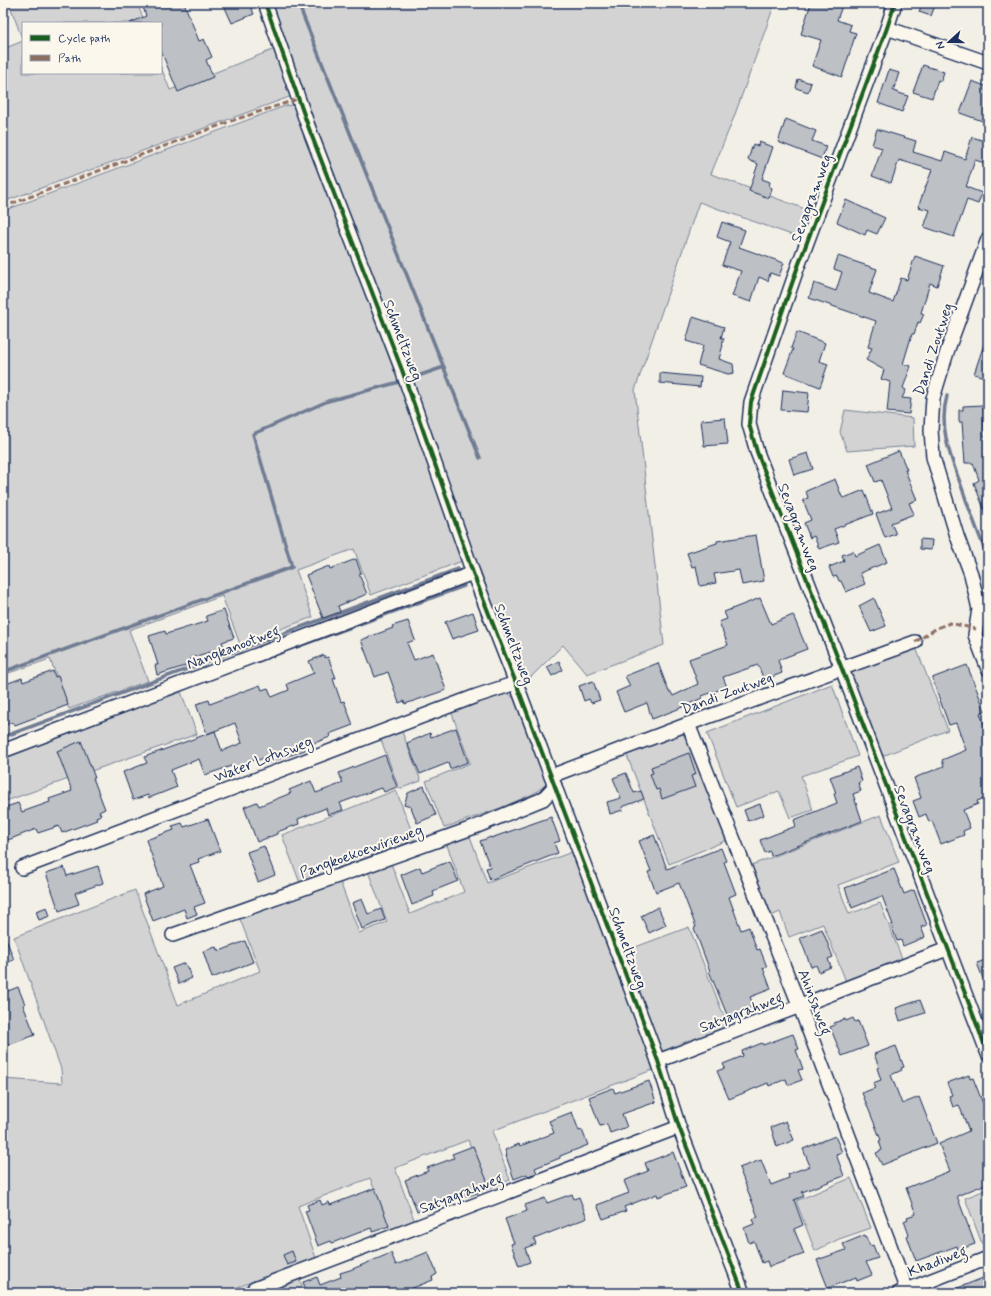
<svg xmlns="http://www.w3.org/2000/svg" width="991" height="1296" font-family="Mynerve,sans-serif">
	<rect width="100%" height="100%" fill="#f2efe6"/>
	<filter id="ink" filterUnits="userSpaceOnUse"><feTurbulence type="fractalNoise" baseFrequency=".025" numOctaves="2"/><feDisplacementMap in="SourceGraphic" scale="8" xChannelSelector="R" yChannelSelector="G"/><feConvolveMatrix kernelMatrix="1 2 1 2 8 2 1 2 1" color-interpolation-filters="sRGB"/></filter>
	<g filter="url(#ink)">
		<g fill="#d2d3d2" stroke="#768198">
			<path d="M9 3H137L145 23H23V73H161V67L170 90 275 49 292 96 3 202V49L23 41Z"/>
			<path d="M270 3H775L734 117 711 174 813 212 803 239 699 202 635 390 664 645 587 674 563 645 523 685 323 153Z"/>
			<path d="M292 105 297 108 465 560 371 595 354 549 296 570 313 617 240 644 222 596 129 630 148 681 69 709 50 659 3 675V211L285 106Z"/>
			<path d="M845 410 913 418 914 446 847 451 840 432Z"/>
			<path d="M915 645 948 730 880 757 851 682V674L853 669Z"/>
			<path d="M832 684 858 756 801 776 813 810 790 818 779 791 736 807 707 733Z"/>
			<path d="M181 692 197 734 3 802V756Z"/>
			<path d="M501 693H508L518 702 548 783 533 794 500 808 444 828 426 781 470 763 451 711Z"/>
			<path d="M401 729 421 781 399 789 380 737Z"/>
			<path d="M680 733H685L730 839 669 864 626 753Z"/>
			<path d="M396 790 415 840 300 883 282 835Z"/>
			<path d="M881 815 899 862 838 885 849 914 880 903 903 961 847 984 823 924 789 937 780 912 769 917 749 866Z"/>
			<path d="M467 828 487 883 575 851 655 1069 492 1131 510 1180 487 1189 468 1140 395 1168 415 1222 390 1231 370 1178 298 1206 316 1258 222 1293H3V1079L62 1083 61 1069 14 937 135 890 178 1005 260 971 238 914 338 876 359 933 387 922 366 866 389 858 410 914 464 892 444 837Z"/>
			<path d="M689 927 729 1029 664 1052 659 1050 622 952Z"/>
			<path d="M851 1178 871 1228 839 1239 815 1251 796 1201Z"/>
			<path d="M988 1189V1250L985 1252 965 1198Z"/>
			<path d="M298 1275 305 1293H278L274 1284Z"/>
		</g>
		<g fill="none" stroke-linecap="round" stroke-linejoin="round">
			<g stroke="#707b93" stroke-width="3.5">
				<path d="M298 3 480 458"/>
				<path d="M409 379 444 367"/>
				<path d="M947 396C938 428 951 458 962 488 970 512 979 535 988 558"/>
				<path d="M296 647 464 586"/>
				<path d="M3 672 292 567 253 434 328 401 403 381"/>
				<path d="M3 737 458 569"/>
			</g>
		</g>
		<g fill="#bdc0c4" stroke="#1b2f5e">
			<path d="M154 3H184L199 41 204 39 212 57 206 60 213 77 178 92 161 51V23H130L146 16 143 7Z"/>
			<path d="M223 3H249L254 14 232 23Z"/>
			<path d="M811 3H843L837 20 851 25 849 31 856 33 842 77 812 66 821 40 801 34Z"/>
			<path d="M922 3H936L931 16 919 12Z"/>
			<path d="M923 65 944 72 941 81 938 80 932 98 913 92Z"/>
			<path d="M889 70 899 73 893 91 908 96 902 112 878 103Z"/>
			<path d="M798 79 811 83 808 92 796 88Z"/>
			<path d="M972 81 988 87V123L960 113Z"/>
			<path d="M786 119 816 131 812 141 826 146 822 159 778 142Z"/>
			<path d="M877 129 916 141 913 152 942 161 945 152 965 159 972 137 988 142V164L975 160 966 187 982 193 978 204 967 200 954 237 924 227 930 210 918 207 932 170 899 160 891 183 872 176 882 148 872 145Z"/>
			<path d="M759 142 773 147 762 179 770 182 769 186 772 188 769 198 749 191 758 164 748 160 753 144 758 146Z"/>
			<path d="M846 200 885 218 877 234 867 230 865 235 837 222Z"/>
			<path d="M722 222 745 230 739 247 784 263 779 276 770 273 768 281 759 277 751 302 732 296 741 271 722 265 730 242 717 237Z"/>
			<path d="M838 256 877 269 869 293 893 302 901 278 907 280 915 256 944 266 937 286 930 283 921 313 924 314 920 323 918 322 914 334H912L903 364 911 366 903 388 906 390 902 398 911 399 909 414 887 412 890 382 881 379 884 370 866 360 872 348 868 347 876 321 809 298 814 283 836 291 842 272 834 269Z"/>
			<path d="M693 317 724 327 721 338H724L722 344 723 345 719 359 733 364 734 373 728 374 698 365 703 346 686 341Z"/>
			<path d="M797 332 825 343 819 361 828 364 820 387 784 373 793 349 791 348Z"/>
			<path d="M986 338H988V378L974 374Z"/>
			<path d="M660 373 701 377 700 387 660 383Z"/>
			<path d="M783 390 809 393 807 412 781 410Z"/>
			<path d="M983 405 984 436H988L987 517 974 483 979 480 973 463H965L962 422H959V410H963V406Z"/>
			<path d="M725 418 728 444 704 446 701 420Z"/>
			<path d="M899 451 907 470H905L917 500 909 503 914 514 891 523 896 534 885 538 876 514 892 508 881 480 875 482 868 464Z"/>
			<path d="M808 453 813 469 794 475 789 459Z"/>
			<path d="M835 479 842 497 844 498 864 490 873 514 834 529 839 542 819 549 814 536 810 538 804 523 811 520 803 500 808 498 806 491Z"/>
			<path d="M756 535 764 581 742 585 739 570 714 574 716 583 700 586 696 566 692 567 687 553 717 543V541Z"/>
			<path d="M920 539 932 540 931 550 920 549Z"/>
			<path d="M880 545 887 562 860 573 865 584 846 592 841 581H839L837 576 833 577 829 567 844 561 842 555 853 551 855 556Z"/>
			<path d="M356 559 361 573 359 574 367 594 338 606 340 612 323 618 306 575 329 566 330 569Z"/>
			<path d="M760 598 771 624 793 615 807 649 778 660 782 673 764 680 758 665 723 677 727 687 702 696V698L678 709 652 719 647 703 624 712 616 692 630 686 625 676 658 663 669 692H671L673 696 698 684 689 659 728 645 719 622 727 619 724 612Z"/>
			<path d="M874 598 886 626 871 632 859 606Z"/>
			<path d="M224 610 234 638 222 642 226 651 212 656 210 652 190 658 191 664 157 675 155 665H158L149 636 165 631 166 634 208 621 206 616Z"/>
			<path d="M473 612 479 630 452 639 445 622Z"/>
			<path d="M408 621 415 640 407 643 414 660 433 653 446 690 405 704 404 701 399 703 388 672 375 677 361 640 393 628 392 626Z"/>
			<path d="M324 655 325 658 328 657 336 678 333 679 341 702 344 701 353 725 329 734 330 737 304 747 305 750 265 764 263 758 257 761V759L235 768 234 765 205 775 199 759 171 770 177 787 149 798 148 795 133 800 123 772 147 763 144 757 215 731 222 751 242 743 235 723 207 734 196 704 209 700 210 704 260 685 262 690 268 688 272 697 289 690 287 684 314 673 309 661Z"/>
			<path d="M559 661 563 670 552 676 547 667Z"/>
			<path d="M967 665 985 711 980 713 988 735V797L977 801 978 804 963 810 970 828 963 831 964 835 941 844 932 821 929 822 926 814 919 817 913 801 921 798 914 778 944 766 942 760 966 750 956 723 949 725 932 678Z"/>
			<path d="M53 671 55 677 58 676 68 705 15 725 13 722 3 726V685L22 678 23 682Z"/>
			<path d="M593 681 600 700 591 703 589 699 584 701 579 686Z"/>
			<path d="M456 728 468 762 450 769 448 763 420 774 407 743 430 733 431 737Z"/>
			<path d="M81 741 95 778H93L105 809 99 812 101 815 96 817 97 820 62 833 59 826 38 833 36 829 8 840 3 826V808L18 803 22 812 50 802 49 799 72 791 57 751Z"/>
			<path d="M689 753 696 774 691 776 695 787 662 799 659 789 656 790 650 774 653 773 651 767Z"/>
			<path d="M385 755 397 787 384 792 382 788 378 789 340 803 343 810 328 815 326 808 298 819 299 824 277 832V834L257 842 244 807 257 802 259 806 291 793 289 790 311 781 316 793 343 783 339 773Z"/>
			<path d="M857 767 862 781 858 783 861 791 853 794 862 821 771 856 770 851 765 853 760 840 796 826 794 820 837 803 834 794 836 793 830 777Z"/>
			<path d="M626 773 634 793 641 791 644 799 622 807 623 810 610 814 607 802 621 798 613 778Z"/>
			<path d="M424 786 436 815 417 823 411 807 404 805 408 793Z"/>
			<path d="M760 804 764 815 748 821 744 810Z"/>
			<path d="M551 817 560 841 554 843 558 853 490 880 486 868 490 867 480 841 491 837V838Z"/>
			<path d="M208 819 220 851 198 859 199 862 190 865 205 903 194 907 197 914 187 918 184 909 153 921 143 894 163 886 146 840 174 830 172 826 182 823 184 827Z"/>
			<path d="M654 835 667 869 721 848 726 861 724 862 736 894 729 897 741 930 749 927 757 950 760 949 767 967 763 968 771 989 750 997 754 1006 728 1017 709 971H710L694 928 696 927 679 883 656 892 648 872 651 871 639 841Z"/>
			<path d="M264 846 275 875 258 882 247 852Z"/>
			<path d="M450 861 458 881 433 891 434 896 412 905 401 875 420 867 422 872Z"/>
			<path d="M98 866 103 883 75 893 79 904 59 911 46 873 64 867 67 876Z"/>
			<path d="M894 869 904 894 914 890 927 925 921 927 925 937 903 946 901 940 897 941 891 925H893L882 896 852 908 845 888Z"/>
			<path d="M362 899 368 914 381 909 385 920 362 929 352 903Z"/>
			<path d="M47 907 50 916 39 920 36 911Z"/>
			<path d="M658 907 666 925 649 933 641 916Z"/>
			<path d="M822 929 833 957 828 959 831 967 819 972 816 965 811 967 800 938Z"/>
			<path d="M4 933 14 960 3 964V934Z"/>
			<path d="M245 941 253 962 212 978 203 951 216 947 217 950 219 949 220 951Z"/>
			<path d="M988 959V989H987L977 963Z"/>
			<path d="M185 963 192 978 179 984 172 968Z"/>
			<path d="M18 987 25 1004 23 1005 35 1035 3 1047V993Z"/>
			<path d="M920 1000 925 1013 900 1021 896 1008Z"/>
			<path d="M853 1018 855 1022 858 1021 868 1046 842 1056 830 1027 835 1025 834 1023 845 1019 846 1021Z"/>
			<path d="M793 1034 799 1049 796 1050 803 1069 798 1070 802 1080 788 1085 786 1079 769 1086 768 1083 729 1099 717 1071 725 1068 723 1064 743 1056 742 1051 762 1043 763 1045Z"/>
			<path d="M896 1046 904 1067 901 1068 902 1070 891 1075 902 1104 919 1097 937 1143 882 1165 876 1153 882 1150 879 1141 881 1140 862 1093 875 1088 873 1083 881 1080 877 1068 879 1067 874 1054Z"/>
			<path d="M969 1075 970 1079 973 1078 984 1106 988 1105V1120L984 1121 988 1130V1148L985 1150 988 1159V1183L957 1196 975 1244 958 1250 957 1246 916 1261 907 1236 909 1235 904 1221 908 1219 907 1217 916 1214 906 1188 950 1171 939 1144 969 1131 959 1105 953 1107 949 1096 952 1095 947 1083Z"/>
			<path d="M649 1081 656 1102 622 1114 627 1127 610 1133 607 1124 600 1126 589 1097 613 1088 615 1093Z"/>
			<path d="M572 1112 579 1131 582 1130 588 1145 560 1156V1158L535 1168 537 1173 528 1176 527 1174 514 1179 506 1156H507L505 1150 519 1144 520 1146 554 1133 549 1121Z"/>
			<path d="M786 1121 794 1140 777 1147 771 1127Z"/>
			<path d="M835 1136 842 1152 836 1154 844 1176 802 1192 804 1196 794 1200 803 1225 794 1229 804 1254 769 1267 767 1261 762 1263 754 1241 749 1243 744 1228 754 1224 752 1219 758 1217 739 1168 761 1160 771 1185 789 1178 788 1174 810 1166 803 1149Z"/>
			<path d="M473 1146 490 1188 469 1196 468 1195 441 1205 440 1203 417 1212 405 1180 428 1171 427 1168 454 1158 452 1154Z"/>
			<path d="M673 1152 686 1187 658 1197 657 1194 624 1207 626 1211 603 1219 597 1205 629 1193 624 1181 648 1171 645 1163Z"/>
			<path d="M375 1188 389 1226 373 1232 371 1228 332 1243 331 1241 318 1246 305 1211 309 1210 307 1205 320 1200 322 1205 329 1202 330 1205Z"/>
			<path d="M572 1194 574 1199 579 1197 587 1218 534 1239 536 1244 525 1248 530 1262 519 1266 511 1244 514 1243 505 1219 527 1211 525 1205 545 1198 547 1203Z"/>
			<path d="M865 1235 870 1246 873 1245 878 1258 866 1262 872 1275 857 1281 856 1277 828 1288 817 1260 846 1250 843 1244Z"/>
			<path d="M292 1251 296 1262 287 1265 283 1255Z"/>
			<path d="M428 1252 437 1274 432 1277 433 1280 400 1293H301L306 1290 303 1282 317 1277 320 1285 341 1277 340 1273 350 1270 391 1253 396 1265Z"/>
			<path d="M988 1276V1286L984 1288 986 1293H945Z"/>
		</g>
		<g fill="none" stroke-linecap="round" stroke-linejoin="round">
			<g stroke="#1b2f5e" stroke-width="16">
				<g id="street">
					<path d="M265 3 308 126 402 370 473 573 516 683 658 1061 679 1127 743 1293"/>
					<path d="M895 3 887 28 797 269 751 402 749 424 757 452 842 669 988 1054"/>
					<path d="M887 28 988 63"/>
					<path d="M988 239 948 349 933 398 931 430 933 457 957 536 971 574 979 609 975 635 988 669"/>
					<path d="M688 724 800 1007 908 1293"/>
					<path d="M3 751 473 573"/>
					<path d="M551 776 688 724 915 642"/>
					<path d="M22 868 476 696 516 683"/>
					<path d="M173 935 475 827 543 799 555 786"/>
					<path d="M658 1061 947 949"/>
					<path d="M254 1289 679 1127"/>
					<path d="M899 1293 988 1258"/>
				</g>
			</g>
			<use href="#street" stroke="#fbf7ec" stroke-width="13"/>
			<g stroke="#8d6e63" stroke-width="3" stroke-dasharray="6 3" stroke-linecap="butt">
				<path d="M3 207 231 121 298 99"/>
				<path d="M915 642 937 628 950 623 976 629"/>
			</g>
			<g stroke="#fbf7ec" stroke-width="6">
				<g id="cycleway">
					<path d="M265 3 308 126 402 370 473 573 516 683 658 1061 679 1127 743 1293"/>
					<path d="M895 3 887 28 797 269 751 402 749 424 757 452 842 669 988 1054"/>
				</g>
			</g>
			<use href="#cycleway" stroke="#1b5e20" stroke-width="4"/>
		</g>
	</g>
	<g text-anchor="middle" stroke-width="4" stroke-linejoin="round" paint-order="stroke">
		<g font-size="15" fill="#1b2f5e" stroke="#fbf7ec">
			<text transform="translate(811 198) rotate(-70)" y="5">Sevagramweg</text>
			<text transform="translate(403 340) rotate(69)" y="5">Schmeltzweg</text>
			<text transform="translate(933 349) rotate(-72)" y="5">Dandi Zoutweg</text>
			<text transform="translate(799 527) rotate(69)" y="5">Sevagramweg</text>
			<text transform="translate(514 644) rotate(69)" y="5">Schmeltzweg</text>
			<text transform="translate(233 647) rotate(-21)" y="5">Nangkanootweg</text>
			<text transform="translate(727 693) rotate(-20)" y="5">Dandi Zoutweg</text>
			<text transform="translate(263 759) rotate(-21)" y="5">Water Lotusweg</text>
			<text transform="translate(915 829) rotate(69)" y="5">Sevagramweg</text>
			<text transform="translate(361 851) rotate(-20)" y="5">Pangkoekoewirieweg</text>
			<text transform="translate(628 948) rotate(70)" y="5">Schmeltzweg</text>
			<text transform="translate(815 1002) rotate(69)" y="5">Ahinsaweg</text>
			<text transform="translate(741 1012) rotate(-21)" y="5">Satyagrahweg</text>
			<text transform="translate(461 1193) rotate(-21)" y="5">Satyagrahweg</text>
			<text transform="translate(937 1261) rotate(-21)" y="5">Khadiweg</text>
		</g>
	</g>
	<rect width="991" height="1296" fill="none" stroke="#fbf7ec" stroke-width="16"/>
	<rect x="8" y="8" width="975" height="1280" fill="none" stroke="#1b2f5e" stroke-width="1.5" filter="url(#ink)"/>
	<rect x="22" y="22" width="140" height="52" fill="#fbf7ec" stroke="#a1a7b3"/>
	<rect x="30" y="35" width="20" height="6" fill="#1b5e20" stroke="#a1a7b3"/>
	<text x="58" y="42" font-size="12" fill="#1b2f5e">Cycle path</text>
	<rect x="30" y="55" width="20" height="6" fill="#8d6e63" stroke="#a1a7b3"/>
	<text x="58" y="62" font-size="12" fill="#1b2f5e">Path</text>
	<g transform="translate(949 42) rotate(249)" stroke="#fbf7ec" stroke-width="3" paint-order="stroke">
	<path d="M0-3L7 15L0 10L-7 15Z" fill="#1b2f5e"/>
	<text y="-6" font-size="11" font-weight="bold" text-anchor="middle" fill="#1b2f5e">N</text>
	</g>
</svg>
